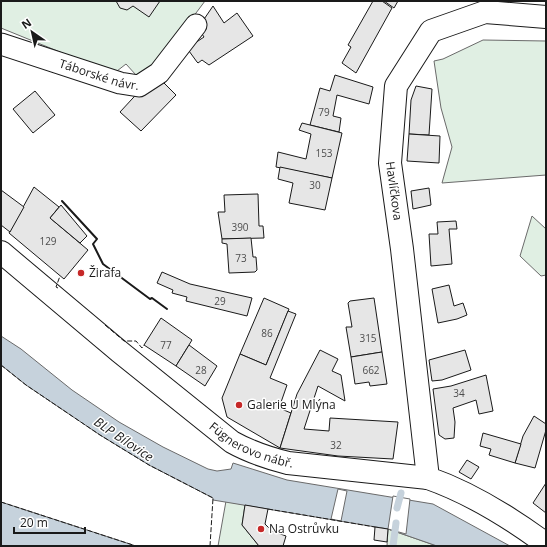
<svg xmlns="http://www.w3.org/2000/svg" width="547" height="547" font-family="'Open Sans',sans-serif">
	<rect width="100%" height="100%" fill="#fff"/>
	<g fill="#e0efe3" stroke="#6a6a6a">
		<path d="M1 1H205L154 69 146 74 136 75 126 64 117 71 109 72 1 28Z"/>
		<path d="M483 40 546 41V175L442 183 452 147 441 108 434 61 443 59Z"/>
		<path d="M532 216 546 229V275L541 276 520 256Z"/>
		<path d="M226 501 245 505 242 525 259 546H218Z"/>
		<path d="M388 529 437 546H387Z"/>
	</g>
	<g fill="#c6d2dc" stroke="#6a6a6a">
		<path d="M1 336 21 349 72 390 119 422 163 447 208 469 217 471 231 469 233 463 287 480 433 504 510 546H437L388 529 213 500V498L149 465 100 435 26 385 1 365Z"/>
		<path d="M1 502 136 546H1Z"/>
	</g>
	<g fill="#fff" stroke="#6a6a6a">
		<path d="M338 489 347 491 341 521 331 519Z"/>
		<path d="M393 496 410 499 406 534 388 529Z"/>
	</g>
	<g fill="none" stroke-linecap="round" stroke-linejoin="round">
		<g stroke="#c6d2dc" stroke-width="7">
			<path d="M397 508 401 493"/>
			<path d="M393 546 396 523"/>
		</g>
	</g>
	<g fill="#e6e6e6" stroke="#1a1a1a">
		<path d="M116 1H160L149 17 133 6 127 10 120 8Z"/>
		<path d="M373 1H382L392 8 356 73 342 63 351 47 348 45Z"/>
		<path d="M384 1H398L394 8Z"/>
		<path d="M213 6 224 23 237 13 253 36 209 65 202 60 198 63 197 62 189 51 195 43 204 37 198 28Z"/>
		<path d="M335 75 373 87 369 104 337 95 333 116 341 118 339 132 310 125 320 88 330 91Z"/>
		<path d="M160 79 176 95 141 131 120 112 145 85Z"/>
		<path d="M416 86 432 89 429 135 409 134 411 100Z"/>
		<path d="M35 91 55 115 33 133 13 109Z"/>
		<path d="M302 123 342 133 332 178 276 167 278 152 306 159 311 134 299 130Z"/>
		<path d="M409 134 440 136 439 163 407 161Z"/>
		<path d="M280 167 332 178 325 210 289 203 293 183 278 179Z"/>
		<path d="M34 187 59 207 50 218 88 250 64 279 9 233Z"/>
		<path d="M429 188 431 205 413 209 411 191Z"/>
		<path d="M1 190 24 207 10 232 1 225Z"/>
		<path d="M258 194 259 226H263L264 238 222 239 218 212H225L224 195Z"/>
		<path d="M61 205 87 236 80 243 50 218Z"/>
		<path d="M456 221 457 229H449L452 264 431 266 429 234H438L437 222Z"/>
		<path d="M251 238 253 257H256L257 270 255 272 229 273 227 244 222 243V239Z"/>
		<path d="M162 272 190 284 252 298 247 316 186 301 187 297 172 293 173 290 157 283Z"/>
		<path d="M449 285 454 306 463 303 467 315 457 319 438 323 432 289Z"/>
		<path d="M264 298 289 309 266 365 240 354Z"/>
		<path d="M374 298 382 352 351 357 346 327H352L348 303 350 301Z"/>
		<path d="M288 311 296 314 270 378 287 385 279 408 291 413 280 448 227 417 222 398 240 354 266 365Z"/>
		<path d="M161 318 192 340 176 366 144 345Z"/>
		<path d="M189 345 217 366 205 386 176 366Z"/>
		<path d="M320 350 338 359 332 371 341 375 345 401 318 386 304 429 329 431 330 418 398 422 393 459 338 456 280 448 297 394Z"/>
		<path d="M465 350 471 370 442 380 432 381 429 360Z"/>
		<path d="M382 352 387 384 370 386 369 382 355 384 351 357Z"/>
		<path d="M486 375 493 411 479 414 476 400 453 408 455 422 454 438 445 439 439 435 433 389 451 386Z"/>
		<path d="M534 416 546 424V430L535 468 515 463 523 436Z"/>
		<path d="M483 433 521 444 515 463 489 455 491 449 480 446Z"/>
		<path d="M467 460 479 467 471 479 459 472Z"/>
		<path d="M546 483V513L533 503Z"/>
		<path d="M245 505 268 509 265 524 272 531 286 536 283 546H259L242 525Z"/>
		<path d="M375 527 388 529 387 542 374 540Z"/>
	</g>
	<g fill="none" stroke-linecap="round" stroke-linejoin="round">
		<g stroke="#1a1a1a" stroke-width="23">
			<g id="minor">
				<path id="s1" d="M1 44 120 83 139 86 159 73 196 25"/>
			</g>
		</g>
		<g stroke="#1a1a1a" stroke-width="24">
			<g id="tertiary">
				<path id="s2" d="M1 252 120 352 232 442C250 452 268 458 288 463L428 478"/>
			</g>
		</g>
		<g stroke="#1a1a1a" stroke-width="24">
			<g id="secondary">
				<path id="s3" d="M546 17 485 12 431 31 396 86 390 163 402 249 428 478C468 492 512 519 546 544"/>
			</g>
		</g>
		<use href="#minor" stroke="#fff" stroke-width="21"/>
		<use href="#tertiary" stroke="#fff" stroke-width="22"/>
		<use href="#secondary" stroke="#fff" stroke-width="22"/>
		<g stroke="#1a1a1a" stroke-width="1" stroke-dasharray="5 2" stroke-linecap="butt">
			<path d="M58 288 56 287 60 276"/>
			<path d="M105 325 124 341H136L142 348 144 345"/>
			<path d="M1 365 26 385 100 435 149 465 213 498 210 546"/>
			<path d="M1 502 136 546"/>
			<path d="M268 509 375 527"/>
		</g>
		<path stroke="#1a1a1a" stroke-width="2" d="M62 201 97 239 93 244 103 264 150 299 152 298 167 309"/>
	</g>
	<g fill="#c62828" stroke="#fff" stroke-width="1.5">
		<circle cx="81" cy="273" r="4"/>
		<circle cx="239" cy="405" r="4"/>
		<circle cx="261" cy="529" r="4"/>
	</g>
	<g text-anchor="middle" stroke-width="3" stroke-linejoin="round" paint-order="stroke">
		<g font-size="10" fill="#4d4d4d">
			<text x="324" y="116">79</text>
			<text x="324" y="157">153</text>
			<text x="315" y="189">30</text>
			<text x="240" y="231">390</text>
			<text x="48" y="245">129</text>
			<text x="241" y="262">73</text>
			<text x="220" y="305">29</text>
			<text x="267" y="337">86</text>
			<text x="368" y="342">315</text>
			<text x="166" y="349">77</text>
			<text x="201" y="374">28</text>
			<text x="371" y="374">662</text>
			<text x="459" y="397">34</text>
			<text x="336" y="449">32</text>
		</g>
		<g font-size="12" fill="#1a1a1a" stroke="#fff">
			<text dy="4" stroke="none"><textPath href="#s1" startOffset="103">Táborské návr.</textPath></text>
			<text dy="4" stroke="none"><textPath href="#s3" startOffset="289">Havlíčkova</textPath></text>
			<text dy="4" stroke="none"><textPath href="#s2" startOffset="318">Fügnerovo nábř.</textPath></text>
		</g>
		<g font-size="12" fill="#1a1a1a" stroke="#fff" text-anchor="start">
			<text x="89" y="277">Žirafa</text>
			<text x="247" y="409">Galerie U Mlýna</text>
			<text x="269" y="533">Na Ostrůvku</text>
		</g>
		<g font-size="13" font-style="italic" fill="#1a1a1a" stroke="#fff">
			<text transform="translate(124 439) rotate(34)" y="5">BLP Bílovice</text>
		</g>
	</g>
	<rect width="547" height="547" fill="none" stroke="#1a1a1a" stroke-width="4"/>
	<g transform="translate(32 32) rotate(326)" stroke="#ffffff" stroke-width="3" paint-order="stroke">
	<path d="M0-3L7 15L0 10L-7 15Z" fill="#1a1a1a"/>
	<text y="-6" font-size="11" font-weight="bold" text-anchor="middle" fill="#1a1a1a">N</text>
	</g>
	<path d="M14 527v6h71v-6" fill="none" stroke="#1a1a1a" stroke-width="2"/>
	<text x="20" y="527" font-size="12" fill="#1a1a1a" stroke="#ffffff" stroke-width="3" paint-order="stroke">20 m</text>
</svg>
